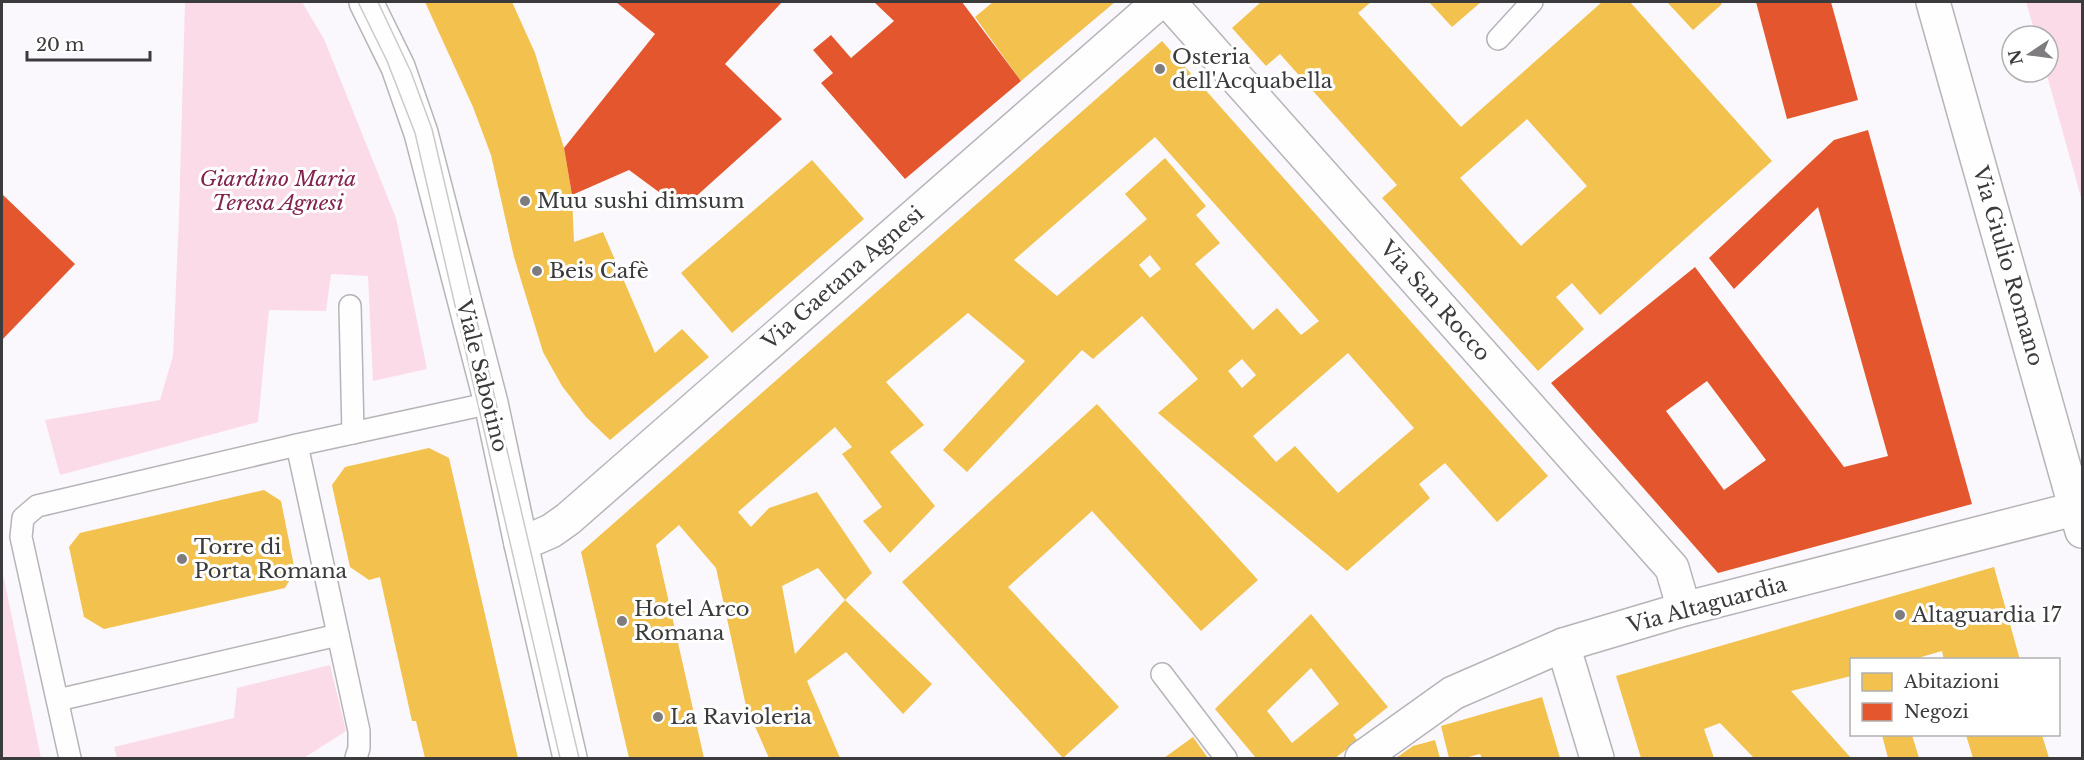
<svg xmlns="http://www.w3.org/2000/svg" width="2084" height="760" font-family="'Libre Baskerville',serif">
	<rect width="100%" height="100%" fill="#faf8fc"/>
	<g fill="#fcdbe8">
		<path d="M185 2H302L324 39 396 218 427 369 373 381 368 276 331 274 326 311 269 310 258 422 60 475 45 420 160 400 173 356 179 216Z"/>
		<path d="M2026 2H2082V201L2046 72H2048V36H2036Z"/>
		<path d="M2 569 41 758H3Z"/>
		<path d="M330 665 346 731 304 758H117L114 747 234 718 237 688Z"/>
	</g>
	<g fill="#f2c14e" fill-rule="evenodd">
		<path d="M425 2H512L535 53 564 148 572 195 574 242 603 232 655 353 682 329 709 357 610 440 586 417 562 386 543 352 514 257 491 155 473 107Z"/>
		<path d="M993 2H1115L1021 81 975 17Z"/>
		<path d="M1261 2H1371L1358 13 1461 127 1602 2H1630L1772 161 1600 315 1572 283 1556 297 1584 329 1538 371 1382 198 1397 185 1280 54 1266 66 1232 28ZM1527 119 1587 186 1521 246 1460 178Z"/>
		<path d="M1429 2H1481L1452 27Z"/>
		<path d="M1667 2H1719L1722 4 1693 30Z"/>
		<path d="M1162 41 1548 476 1497 522 1445 463 1419 484 1430 498 1347 571 1158 413 1198 379 1142 316 1093 359 1082 350 967 472 943 450 1025 361 968 313 886 382 924 425 890 452 935 506 890 553 863 521 882 507 842 454 852 447 835 427 738 512 751 527 769 508 817 492 872 573 845 600 818 568 782 586 795 654 845 600 932 684 903 714 846 652 807 681 840 758H769L746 706 716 568 679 525 656 545 704 758H629L581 552ZM1155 137 1319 321 1301 335 1277 308 1253 330 1195 264 1220 243 1196 215 1206 206 1165 158 1125 194 1147 219 1057 296 1014 260ZM1150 255 1161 269 1150 278 1139 265ZM1348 353 1414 428 1338 493 1295 446 1276 462 1253 436ZM1242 359 1256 375 1242 388 1228 371Z"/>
		<path d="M812 160 864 219 732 333 681 273Z"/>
		<path d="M1097 404 1258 580 1201 631 1092 511 1008 587 1119 707 1063 758 902 582Z"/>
		<path d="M429 448 449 458 518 758H425L416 721H412L380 577 369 580 350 567 332 485 345 467Z"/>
		<path d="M264 490 281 501 295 571 285 588 104 629 84 617 69 547 80 533Z"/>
		<path d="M1994 567 2020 660H1944L1942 651 1911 660H1852L1851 676 1791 691 1851 758H1754L1720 723 1704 729 1714 758H1641L1616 676Z"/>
		<path d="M1311 614 1388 707 1353 735 1358 741 1335 758H1256L1215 709ZM1311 668 1339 704 1292 743 1267 711Z"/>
		<path d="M1542 697 1560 758H1482L1480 754 1465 758H1449L1441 726Z"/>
		<path d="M1882 735H1912L1919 758H1888Z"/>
		<path d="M1966 735H2042L2049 758H1973Z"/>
		<path d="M1193 737 1208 758H1164Z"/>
		<path d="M1435 740 1440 758H1396L1413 746Z"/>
	</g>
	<g fill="#e4572e" fill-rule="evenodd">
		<path d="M616 2H782L725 64 782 119 682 209 629 170 572 195 564 148 655 34Z"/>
		<path d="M874 2H962L1021 81 905 179 821 83 833 73 813 50 831 35 851 58 894 21Z"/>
		<path d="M1756 2H1831L1858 100 1787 119Z"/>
		<path d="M1868 130 1972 504 1718 573 1551 383 1695 267 1844 467 1888 456 1818 207 1734 289 1709 258 1834 140ZM1707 381 1766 460 1724 490 1666 411Z"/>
		<path d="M2 194 75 264 2 340Z"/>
	</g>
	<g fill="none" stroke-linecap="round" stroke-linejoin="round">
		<g stroke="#b6b4b7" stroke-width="24">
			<g id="lane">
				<path d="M1498 39 1532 2"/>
				<path d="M350 306 353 433"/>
				<path d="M297 445 359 731V748L356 758"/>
				<path d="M1162 674 1226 758"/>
				<path d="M58 700 338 635"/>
				<path d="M70 758 21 537 23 518 37 506 297 445 491 403"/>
			</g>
		</g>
		<g stroke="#b6b4b7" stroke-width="36">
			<g id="street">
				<path d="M1169 2 1672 568 1684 609"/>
				<path d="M1933 2 2082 531"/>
				<path d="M521 544 551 531 568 519 1159 2"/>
				<path d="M1563 645 1597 758"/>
				<path d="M1362 758 1453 693 1563 645 1684 609 2082 507"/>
			</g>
		</g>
		<g stroke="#b6b4b7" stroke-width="36">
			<path id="secondary" d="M366 2 398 67 421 133 491 403 521 544 570 758"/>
		</g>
		<use href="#lane" stroke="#fefeff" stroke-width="21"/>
		<use href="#street" stroke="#fefeff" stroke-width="33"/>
		<use href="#secondary" stroke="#fefeff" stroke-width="33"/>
		<g stroke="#cac9cb" stroke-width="1.5">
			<path d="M358 2 387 61 415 133 560 758"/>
			<path d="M378 2 411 72 432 129 579 758"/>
		</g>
	</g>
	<g fill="#7e7c7f" stroke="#fff" stroke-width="2">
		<circle cx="1160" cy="69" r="6"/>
		<circle cx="525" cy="201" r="6"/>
		<circle cx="537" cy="271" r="6"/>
		<circle cx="182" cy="559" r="6"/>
		<circle cx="1900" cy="615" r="6"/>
		<circle cx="622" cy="621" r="6"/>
		<circle cx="658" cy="717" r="6"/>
	</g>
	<g text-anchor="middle" stroke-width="6" stroke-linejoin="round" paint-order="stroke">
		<g font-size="21" fill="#3b3a3c" stroke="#fff" text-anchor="start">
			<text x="1172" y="64">Osteria<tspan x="1172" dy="24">dell'Acquabella</tspan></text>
			<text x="537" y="208">Muu sushi dimsum</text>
			<text x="549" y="278">Beis Cafè</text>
			<text x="194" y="554">Torre di<tspan x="194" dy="24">Porta Romana</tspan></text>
			<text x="634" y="616">Hotel Arco<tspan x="634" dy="24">Romana</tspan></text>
			<text x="1912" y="622">Altaguardia 17</text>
			<text x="670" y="724">La Ravioleria</text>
		</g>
		<g font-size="21" font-style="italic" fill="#82224f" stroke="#fff">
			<text x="278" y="186">Giardino Maria<tspan x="278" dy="24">Teresa Agnesi</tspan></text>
		</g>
		<g font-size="21" fill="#3b3a3c" stroke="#fff">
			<text transform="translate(2008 266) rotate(74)" y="7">Via Giulio Romano</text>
			<text transform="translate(843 278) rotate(-41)" y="7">Via Gaetana Agnesi</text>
			<text transform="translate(1435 301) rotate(48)" y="7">Via San Rocco</text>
			<text transform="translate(482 376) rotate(76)" y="7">Viale Sabotino</text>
			<text transform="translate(1707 605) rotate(-15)" y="7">Via Altaguardia</text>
		</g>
	</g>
	<rect width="2084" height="760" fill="none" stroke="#3b3a3c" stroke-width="6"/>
	<rect x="1850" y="658" width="210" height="78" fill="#ffffff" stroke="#b1b0b1" stroke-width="1.5"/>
	<rect x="1862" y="673" width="30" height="18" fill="#f2c14e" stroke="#b1b0b1" stroke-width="1.5"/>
	<text x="1904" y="688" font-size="18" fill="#3b3a3c">Abitazioni</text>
	<rect x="1862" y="703" width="30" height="18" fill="#e4572e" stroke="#b1b0b1" stroke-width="1.5"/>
	<text x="1904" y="718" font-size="18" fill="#3b3a3c">Negozi</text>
	<g transform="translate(2030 54) rotate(257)"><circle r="28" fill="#ffffff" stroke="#b1b0b1" stroke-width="1.5"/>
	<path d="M0-4.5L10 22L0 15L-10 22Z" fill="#7e7c7f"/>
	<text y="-9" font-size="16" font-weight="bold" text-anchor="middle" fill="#3b3a3c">N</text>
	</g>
	<path d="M27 51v9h123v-9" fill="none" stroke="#3b3a3c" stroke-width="3"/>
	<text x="36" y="51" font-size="18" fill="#3b3a3c" stroke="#ffffff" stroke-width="4.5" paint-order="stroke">20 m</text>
</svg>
